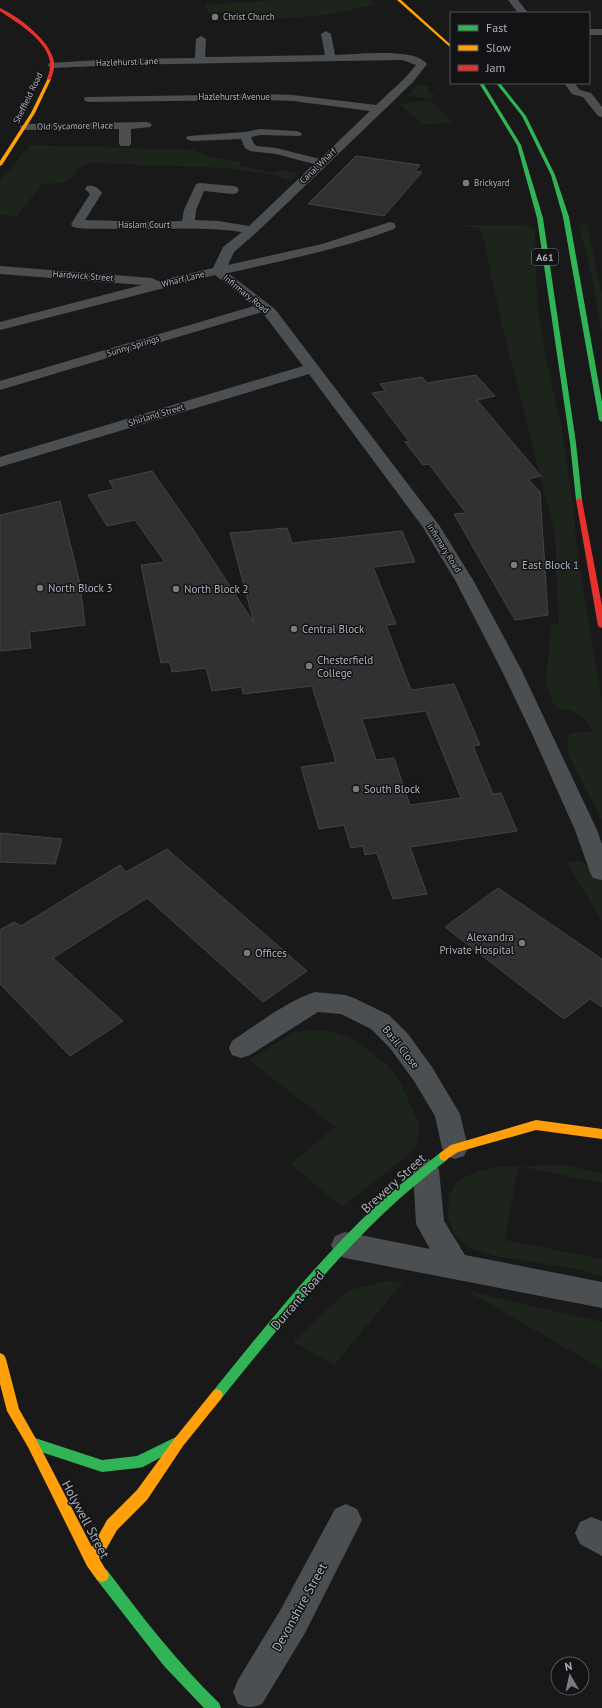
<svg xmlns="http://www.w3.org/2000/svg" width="602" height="1708" font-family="'PT Sans',sans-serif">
	<rect width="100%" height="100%" fill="#191919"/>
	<g fill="#1d241c">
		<path d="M276 0H372L377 4 326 15 242 21 236 13 230 11 209 13 205 5Z"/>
		<path d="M418 85 430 87 427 91 435 95 431 99 407 96Z"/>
		<path d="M429 100 453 122 423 125 400 104Z"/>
		<path d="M30 145 193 150 212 157 241 162 239 165 272 173 280 170 300 173 290 181 274 175 228 168 90 163 76 170 71 178 62 183 42 184 17 216 0 215V181Z"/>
		<path d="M587 224 602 295V333L591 273 579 225Z"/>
		<path d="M458 225H523L535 229 537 301 545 356 561 424 572 497 578 557 602 701V820L569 756 567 741 570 733 592 731 585 718 569 709H559L553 704 546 683 551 625 559 624 555 534 501 322 482 232 478 228Z"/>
		<path d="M580 860 594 873 602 872V921L567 863Z"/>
		<path d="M327 1030 350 1037 368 1050 389 1067 400 1082 419 1124 417 1146 402 1160 342 1207 291 1164 335 1127 249 1060 294 1032Z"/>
		<path d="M562 1165 602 1173V1183L518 1166 505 1240 602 1259V1276L576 1269 495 1256 470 1248 455 1236 448 1217 449 1195 459 1180 476 1172 497 1167Z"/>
		<path d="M389 1281 403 1282 334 1365 293 1342 331 1306 349 1290Z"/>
		<path d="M467 1291 602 1322V1369Z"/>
	</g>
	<g fill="#313131" stroke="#414445" fill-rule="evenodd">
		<path d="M356 156 420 165 415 171 422 172 384 216 308 204Z"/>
		<path d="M476 375 495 396 477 400 541 476 528 479 540 492 548 615 515 620 454 514 466 513 429 464 423 465 405 442 409 441 372 393 385 391 380 384 422 377 427 383Z"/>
		<path d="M152 471 192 528 254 623 230 533 287 528 292 543 402 531 415 562 373 567 396 624 386 625 411 690 454 684 480 745 473 746 493 794 501 793 517 831 410 847 427 894 393 899 377 853 365 855 363 846 351 848 344 825 319 829 301 767 336 762 312 686 243 694 242 687 212 691 206 668 172 672 170 662 161 663 141 565 165 562 135 520 107 526 88 495 114 489 109 481ZM426 711 461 798 410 805 394 758 376 760 362 719Z"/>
		<path d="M60 501 80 584 85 625 29 632 31 648 0 651V515Z"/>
		<path d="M0 833 62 839 55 864 0 862Z"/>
		<path d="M167 849 307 971 263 1002 147 898 53 958 123 1021 70 1056 0 984V930L14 922 21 926 120 865 126 872Z"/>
		<path d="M498 888 602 959V1007L590 999 564 1019 445 927Z"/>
	</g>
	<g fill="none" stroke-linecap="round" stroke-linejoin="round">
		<g fill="#4c4f52" fill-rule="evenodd">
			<path d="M508 0H518L528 13H518Z"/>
			<rect x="589" y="29" width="13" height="6"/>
			<path d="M326 31 331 34 335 55C356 55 414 47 427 64L413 82 383 111 256 233 234 252 228 265 322 244 390 222 394 223 396 226 394 229C341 249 285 260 228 273L275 309 439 525 473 580 521 669 597 830 602 844V880L593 878 590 872 575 830 533 736 501 669 455 580 422 526 309 374 0 467V457L303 366 262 312 0 390V381L254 306 215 275 0 330V322L142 285 0 274V266L152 278 158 281 213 268 223 247 242 232C200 226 158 230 116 229 102 228 86 230 73 227L71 224 90 194 85 189 87 186C93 185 98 187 102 193L85 220 152 222 182 221 184 210 196 184 200 183 233 186 237 187 239 190 237 193 233 194 204 191 196 210 195 220 218 221 249 226 314 164 276 154 250 151 245 148 241 139 192 141 188 140 186 138 188 136 245 132 260 129 296 131 300 132 302 134 300 136 260 135 251 137 254 144 257 146 276 148 320 159 370 111 293 101 265 100 89 102 85 101 84 99 85 97 265 94 293 95 376 105 405 78 416 65 402 60 118 65 53 68 49 67 48 65 49 63 118 59 195 58 196 39 201 36 206 39 205 57 325 55 321 34Z"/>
			<path d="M564 83H574L580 90 591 93 602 107V117L598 116 583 97 572 94Z"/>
			<path d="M146 122 150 123 152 125 150 127 131 129V144L129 146H121L119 144V129L25 130 19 127 25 124Z"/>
			<path d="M315 992 345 995 354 998 389 1015 408 1034 432 1067 460 1114 468 1148 464 1156 455 1159 446 1156 442 1148 435 1116 414 1081 390 1048 371 1029 341 1014 318 1012 250 1055 241 1058 232 1055 229 1048 232 1041C258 1024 285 1002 315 992Z"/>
			<path d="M426 1158 435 1162 439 1170 444 1221 465 1255 602 1282V1308L345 1258 335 1254 331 1245 335 1236 345 1232 430 1249 416 1224 413 1170 417 1162Z"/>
			<path d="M346 1504 357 1509 362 1520 305 1633 262 1704C252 1708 248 1708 238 1704L233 1692 238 1680 281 1609 335 1509Z"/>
			<path d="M591 1517 602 1521V1556L580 1544 575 1533 580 1522Z"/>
		</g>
		<g fill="#30b455" fill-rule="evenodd">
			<path d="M479 83H483L521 145 543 218 576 443 582 500 579 502 576 500 570 443 537 218 517 145Z"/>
			<path d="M496 83H500L526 116 555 175 569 217 602 402V422L599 420 563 217 551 175 522 116Z"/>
			<path d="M444 1151 448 1153 449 1156 448 1159C426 1176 405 1193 385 1212 325 1269 273 1335 221 1399L217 1401 213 1399 211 1395 213 1391C265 1327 317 1261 377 1205 397 1186 419 1170 440 1153Z"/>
			<path d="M178 1436 182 1438 184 1442 182 1446 143 1467 138 1468 102 1472 32 1449 28 1447 26 1443 28 1439 32 1437 102 1460 137 1456Z"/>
			<path d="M102 1568 107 1570C142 1617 177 1662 219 1703L221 1708H204L164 1666 97 1580 95 1575 97 1570Z"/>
		</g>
		<g fill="#ff9f0a" fill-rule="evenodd">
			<path d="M397 0H401L451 45V48Z"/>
			<path d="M48 78 51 79 35 113 2 165 0 166V161L31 113Z"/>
			<path d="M536 1120 602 1129V1139L536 1130 458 1152 444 1161 440 1159 439 1156 440 1153 451 1145Z"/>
			<path d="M0 1353 4 1355 6 1359 19 1409 36 1439 92 1547 107 1520 137 1490 175 1438 213 1391 217 1389 221 1391 223 1395 221 1399 183 1446 147 1500 117 1530 100 1560 109 1575 107 1580 102 1582 97 1580 87 1566 28 1447 7 1411 0 1384Z"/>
		</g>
		<g fill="#e5322d" fill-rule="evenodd">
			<path d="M0 8C18 16 51 41 54 62 55 68 53 74 50 80L47 79C49 73 51 67 50 61 45 38 17 23 0 11Z"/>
			<path d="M579 498 582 500 602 606V628L598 626 576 500Z"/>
		</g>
	</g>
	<g fill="#777c82" stroke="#131315" stroke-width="1.5">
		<circle cx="215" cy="17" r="4"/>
		<circle cx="466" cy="183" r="4"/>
		<circle cx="514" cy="565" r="4"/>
		<circle cx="40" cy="588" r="4"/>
		<circle cx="176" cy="589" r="4"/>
		<circle cx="294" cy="629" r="4"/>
		<circle cx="309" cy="666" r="4"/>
		<circle cx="356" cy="789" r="4"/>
		<circle cx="522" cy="943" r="4"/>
		<circle cx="247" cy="953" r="4"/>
	</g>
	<g text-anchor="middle" stroke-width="3" stroke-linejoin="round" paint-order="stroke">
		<g font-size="9" fill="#a9b2bb" stroke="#131315" text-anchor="start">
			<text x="223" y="20">Christ Church</text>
			<text x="474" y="186">Brickyard</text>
		</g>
		<g font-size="9" fill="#a9b2bb" stroke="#131315">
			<text transform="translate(127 62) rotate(-2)" y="3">Hazlehurst Lane</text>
			<text x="234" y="100">Hazlehurst Avenue</text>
			<text transform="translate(28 98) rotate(-64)" y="3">Sheffield Road</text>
			<text transform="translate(75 126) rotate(-1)" y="3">Old Sycamore Place</text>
			<text transform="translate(318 166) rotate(-44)" y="3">Canal Wharf</text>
			<text x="144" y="228">Haslam Court</text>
			<text transform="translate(83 276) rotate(4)" y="3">Hardwick Street</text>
			<text transform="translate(183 279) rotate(-14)" y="3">Wharf Lane</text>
			<text transform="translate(246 294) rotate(39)" y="3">Infirmary Road</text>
			<text transform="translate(133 346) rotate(-17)" y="3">Sunny Springs</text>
			<text transform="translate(156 415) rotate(-17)" y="3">Shirland Street</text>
			<text transform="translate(444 548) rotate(58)" y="3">Infirmary Road</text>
		</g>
		<rect fill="#131315" stroke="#7c8289" stroke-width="1" x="532" y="249" width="26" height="16" rx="3"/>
		<g font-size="10" font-weight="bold" fill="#a9b2bb">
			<text x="545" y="261">A61</text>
		</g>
		<g font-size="11" fill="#a9b2bb" stroke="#131315" text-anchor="start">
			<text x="522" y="569">East Block 1</text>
			<text x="48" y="592">North Block 3</text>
			<text x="184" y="593">North Block 2</text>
			<text x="302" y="633">Central Block</text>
			<text x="317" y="664">Chesterfield<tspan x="317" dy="13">College</tspan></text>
			<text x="364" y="793">South Block</text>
			<text x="514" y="941" text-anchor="end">Alexandra<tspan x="514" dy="13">Private Hospital</tspan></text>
			<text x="255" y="957">Offices</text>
		</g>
		<g font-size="11" fill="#a9b2bb" stroke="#131315">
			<text transform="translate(401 1047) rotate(51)" y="4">Basil Close</text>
		</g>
		<g font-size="13" fill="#a9b2bb" stroke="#131315">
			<text transform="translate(393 1183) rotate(-42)" y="5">Brewery Street</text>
			<text transform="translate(297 1300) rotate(-49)" y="5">Durrant Road</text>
			<text transform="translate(86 1519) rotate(62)" y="5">Holywell Street</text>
			<text transform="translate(299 1607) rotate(-61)" y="5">Devonshire Street</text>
		</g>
	</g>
	<rect x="450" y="12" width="140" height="72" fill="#131315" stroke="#4f5357"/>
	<rect x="458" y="25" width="20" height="6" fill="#30b455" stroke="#4f5357"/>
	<text x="486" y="32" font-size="12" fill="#a9b2bb">Fast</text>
	<rect x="458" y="45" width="20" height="6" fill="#ff9f0a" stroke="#4f5357"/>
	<text x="486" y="52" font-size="12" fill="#a9b2bb">Slow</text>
	<rect x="458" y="65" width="20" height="6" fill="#e5322d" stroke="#4f5357"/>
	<text x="486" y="72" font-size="12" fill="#a9b2bb">Jam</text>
	<g transform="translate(570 1676) rotate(351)"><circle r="19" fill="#131315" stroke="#4f5357"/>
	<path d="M0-3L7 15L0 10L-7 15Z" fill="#777c82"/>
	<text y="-6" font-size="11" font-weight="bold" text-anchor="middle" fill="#a9b2bb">N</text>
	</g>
</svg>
